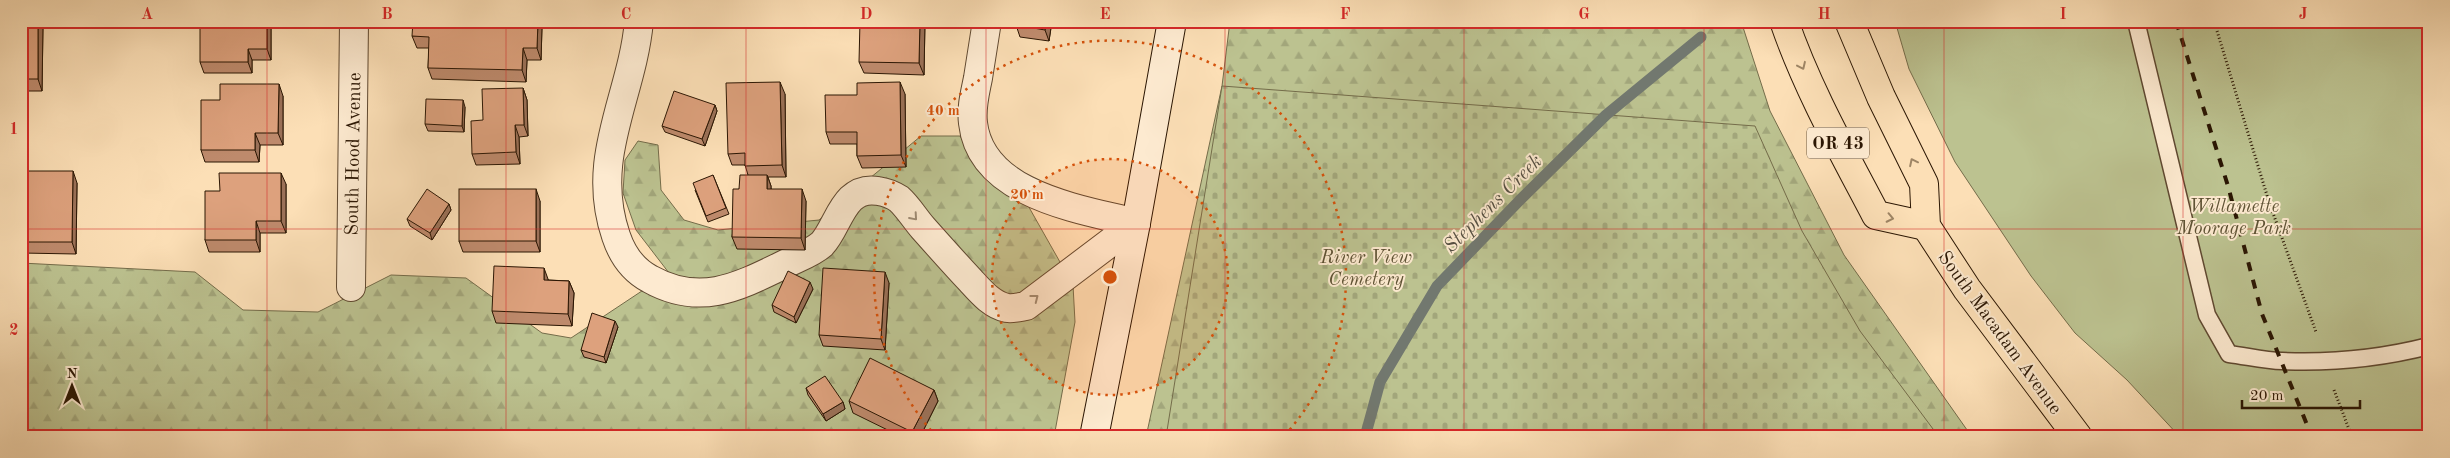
<svg xmlns="http://www.w3.org/2000/svg" width="2450" height="458" font-family="'Old Standard TT',serif">
	<defs>
		<pattern id="forest-firs" width="22" height="20" patternUnits="userSpaceOnUse" patternTransform="scale(1.25)"><rect width="22" height="20" fill="#bcc290"/><path d="M5 1l3.5 6h-7zM16 11l3.5 6h-7z" fill="#a2a67b"/></pattern>
		<pattern id="cemetery-stones" width="16" height="16" patternUnits="userSpaceOnUse" patternTransform="scale(1.25)"><rect width="16" height="16" fill="#bcc290"/><path d="M2 7V4a2 2 0 0 1 4 0v3zM10 15v-3a2 2 0 0 1 4 0v3z" fill="#a2a67b"/></pattern>
	</defs>
	<rect width="100%" height="100%" fill="#fcdfb6"/>
	<filter id="stains"><feTurbulence type="fractalNoise" baseFrequency=".004" numOctaves="4"/><feColorMatrix values="0 0 0 0 .2 0 0 0 0 .09 0 0 0 0 .02 0 0 0 .5 -.17"/></filter>
	<radialGradient id="worn" r=".72"><stop offset=".6" stop-color="#630" stop-opacity="0"/><stop offset="1" stop-color="#630" stop-opacity=".3"/></radialGradient>
	<g fill="url(#forest-firs)" stroke="#746c4a">
		<path d="M1230 21H1741L1770 111 1844 255 1972 437H1146L1222 86Z"/>
		<path d="M921 136H960L980 167 1026 202 1073 285 1075 322 1054 437H21V263L195 272 243 310 318 312 391 275 466 278 542 333 571 338 669 273 636 230 623 193 625 160 638 141 658 145 661 190 684 220 718 230 819 220Z"/>
	</g>
	<path fill="url(#cemetery-stones)" stroke="#746c4a" d="M1222 86 1755 126 1802 231 1860 331 1939 437H1166Z"/>
	<path fill="#bcc290" stroke="#746c4a" d="M1895 21H2429V437H2180L2127 380 2075 333 2031 276 1955 162 1909 69Z"/>
	<g fill="none" stroke-linecap="round" stroke-linejoin="round">
		<path stroke="#72786f" stroke-width="11" d="M1365 437 1380 382 1437 286 1519 201 1606 115 1701 37"/>
		<g stroke="#5f4830" stroke-width="19">
			<path id="service" d="M2136 21 2207 315 2229 354C2246 356 2265 361 2282 361 2330 363 2382 358 2429 346"/>
		</g>
		<g stroke="#5f4830" stroke-width="30">
			<g id="minor">
				<path d="M639 21C632 98 589 157 616 236 622 254 633 270 650 279 700 307 738 287 785 264 797 258 812 253 822 244 839 226 843 185 878 191 885 192 893 195 899 199 908 207 915 219 923 228 939 246 955 264 971 281 981 292 992 305 1007 308 1013 309 1020 307 1026 306L1136 223"/>
				<path d="M987 21C984 40 981 59 978 78 975 93 971 107 973 123 981 195 1080 209 1136 223"/>
				<path d="M351 287 354 21"/>
			</g>
		</g>
		<g stroke="#2b1603" stroke-width="30">
			<path id="secondary" d="M1094 437 1136 223 1172 21"/>
		</g>
		<g stroke="#2b1603" stroke-width="30">
			<g id="primary">
				<path d="M1784 21C1807 88 1843 152 1876 215L1926 226"/>
				<path d="M1849 21 1881 97 1924 184 1926 226 1967 289 2078 437"/>
			</g>
		</g>
		<g stroke="#2b1603" stroke-width="3" stroke-dasharray="1 2.5" stroke-linecap="butt">
			<path d="M2214 21 2269 202 2316 332"/>
			<path d="M2334 390 2352 437"/>
		</g>
		<use href="#service" stroke="#fdead0" stroke-width="16"/>
		<use href="#minor" stroke="#fdead0" stroke-width="28"/>
		<use href="#secondary" stroke="#fdead0" stroke-width="28"/>
		<use href="#primary" stroke="#fcdfb6" stroke-width="28"/>
		<path stroke="#2b1603" stroke-width="4" stroke-dasharray="9 9" stroke-linecap="butt" d="M2176 21 2228 186 2262 314 2312 437"/>
	</g>
	<g fill="#be8a6c" stroke="#2b1603">
		<path d="M21 21H41L43 25 42 91H21Z"/>
		<path d="M271 21V60H252V73H204L200 62Z"/>
		<path d="M925 21 924 75 864 73 859 62Z"/>
		<path d="M1052 21 1049 41 1020 37 1016 25Z"/>
		<path d="M542 27 541 60H527L526 82 432 79 428 68 429 48H417L412 36Z"/>
		<path d="M523 88 527 100 528 136 519 137 520 164 476 165 472 154Z"/>
		<path d="M785 94 786 177H768L771 186V189L806 201 805 250 737 249 732 237 739 189 748 175 745 165H732L728 154Z"/>
		<path d="M905 94 906 167 862 168 857 156V144H830L826 132 857 95Z"/>
		<path d="M283 96V145H260L259 162H205L201 150 220 100Z"/>
		<path d="M715 105 717 111 705 146 665 132 662 126Z"/>
		<path d="M465 107 464 132 428 131 425 124Z"/>
		<path d="M713 175 729 214 708 222 695 190Z"/>
		<path d="M77 183 76 254 21 253V192Z"/>
		<path d="M286 184V233H260V252H209L205 240 220 191Z"/>
		<path d="M540 201V252H463L459 241Z"/>
		<path d="M449 204 451 210 432 240 410 226 407 219Z"/>
		<path d="M548 279V280L569 281 574 293 572 326 496 323 492 311Z"/>
		<path d="M889 283 885 350 823 346 819 335Z"/>
		<path d="M813 289 796 323 774 312 772 305Z"/>
		<path d="M618 327 606 363 584 357 581 350Z"/>
		<path d="M806 388 843 402 845 409 826 421 808 395Z"/>
		<path d="M934 390 938 401 920 437H902L853 413 849 401Z"/>
	</g>
	<g fill="#9b7158" stroke="#2b1603">
		<path d="M38 21H41L43 25 42 91 38 79Z"/>
		<path d="M267 21H271V60L267 49Z"/>
		<path d="M538 21H540L542 27 541 60 537 48Z"/>
		<path d="M920 21H925L924 75 919 63Z"/>
		<path d="M1046 21H1052L1049 41 1045 30Z"/>
		<path d="M523 48 527 60 526 82 522 70Z"/>
		<path d="M248 49 252 60V73L248 62Z"/>
		<path d="M780 82 785 94 786 177 782 165Z"/>
		<path d="M900 82 905 94 906 167 901 155Z"/>
		<path d="M279 84 283 96V145L278 133Z"/>
		<path d="M523 88 527 100 528 136 524 125Z"/>
		<path d="M463 100 465 107 464 132 462 126Z"/>
		<path d="M715 105 717 111 705 146 702 139Z"/>
		<path d="M515 125 519 137 520 164 516 152Z"/>
		<path d="M255 133 260 145 259 162 255 150Z"/>
		<path d="M73 171 77 183 76 254 72 242Z"/>
		<path d="M281 173 286 184V233L281 221Z"/>
		<path d="M767 175 771 186V201L767 189Z"/>
		<path d="M536 189 540 201V252L536 241Z"/>
		<path d="M802 189 806 201 805 250 801 238Z"/>
		<path d="M449 204 451 210 432 240 430 233Z"/>
		<path d="M256 221 260 233V252L256 240Z"/>
		<path d="M544 268 548 279V292L544 280Z"/>
		<path d="M885 272 889 283 885 350 881 339Z"/>
		<path d="M569 281 574 293 572 326 568 314Z"/>
		<path d="M810 282 813 289 796 323 794 317Z"/>
		<path d="M615 321 618 327 606 363 604 357Z"/>
		<path d="M934 390 938 401 920 437H914L912 432Z"/>
		<path d="M843 402 845 409 826 421 823 414Z"/>
	</g>
	<g fill="#dda17d" stroke="#2b1603">
		<rect x="21" y="21" width="17" height="58"/>
		<path d="M200 21H267V49H248V62H200Z"/>
		<path d="M413 21H538L537 48H523L522 70 428 68 429 37 412 36Z"/>
		<path d="M860 21H920L919 63 859 62Z"/>
		<path d="M1016 21H1046L1045 30 1016 25Z"/>
		<path d="M780 82 782 165 745 166V153L728 154 726 83Z"/>
		<path d="M900 82 901 155 857 156V132H826L825 95H857V83Z"/>
		<path d="M220 84H279L278 133H255V150H201V100H220Z"/>
		<path d="M523 88 524 125H515L516 152 472 154 471 121 483 120 482 89Z"/>
		<path d="M674 91 715 105 702 139 662 126Z"/>
		<path d="M426 99 463 100 462 126 425 124Z"/>
		<path d="M23 171H73L72 242H21V192H23Z"/>
		<path d="M219 173H281V221H256V240H205V191H220Z"/>
		<path d="M713 175 726 208 706 216 693 183Z"/>
		<path d="M740 175H767V189H802L801 238 732 237 733 189H739Z"/>
		<path d="M427 189 449 204 430 233 407 219Z"/>
		<rect x="459" y="189" width="77" height="52"/>
		<path d="M494 266 544 268V280L569 281 568 314 492 311Z"/>
		<path d="M823 268 885 272 881 339 819 335Z"/>
		<path d="M788 271 810 282 794 317 772 305Z"/>
		<path d="M592 313 615 321 604 357 581 350Z"/>
		<path d="M870 358 934 390 912 432 849 401Z"/>
		<path d="M825 376 843 402 823 414 806 388Z"/>
	</g>
	<defs><path id="oneway-chevron" d="M-2-3.5L2.5 0L-2 3.5" fill="none" stroke-width="1.6" stroke-linecap="round" stroke-linejoin="round" transform="scale(1.25)"/></defs>
	<g stroke="#9e8565">
		<use href="#oneway-chevron" transform="translate(1802 66) rotate(65)"/>
		<use href="#oneway-chevron" transform="translate(1913 162) rotate(-116)"/>
		<use href="#oneway-chevron" transform="translate(1890 218) rotate(12)"/>
	</g>
	<g stroke="#9e8b74">
		<use href="#oneway-chevron" transform="translate(914 217) rotate(49)"/>
		<use href="#oneway-chevron" transform="translate(1035 298) rotate(-38)"/>
	</g>
	<path fill="none" stroke="#d62828" stroke-width="1" stroke-opacity="0.55" d="M267 21V437M506 21V437M746 21V437M986 21V437M1225 21V437M1464 21V437M1704 21V437M1944 21V437M2183 21V437M21 229H2429"/>
	<circle cx="1110" cy="277" r="118" fill="#d5520b" fill-opacity=".12"/>
	<g fill="none" stroke="#d5520b" stroke-width="2.5" stroke-dasharray="2.5 5">
		<circle cx="1110" cy="277" r="118"/>
		<path d="M936 436A236 236 0 1 1 1284 436"/>
	</g>
	<g text-anchor="middle" stroke-width="4" stroke-linejoin="round" paint-order="stroke">
		<rect fill="#fdead0" stroke="#6a5640" stroke-width="1" x="1807" y="127.5" width="62" height="31" rx="4"/>
		<g font-size="18" font-weight="bold" fill="#2b1603">
			<text x="1838" y="149">OR 43</text>
		</g>
		<g font-size="19" fill="#2b1603" stroke="#fdead0">
			<text transform="translate(352 154) rotate(-89)" y="7">South Hood Avenue</text>
			<text transform="translate(2001 332) rotate(54)" y="7">South Macadam Avenue</text>
		</g>
		<g font-size="19" font-style="italic" fill="#5e5234" stroke="#fdead0">
			<text x="2234" y="212">Willamette<tspan x="2234" dy="22">Moorage Park</tspan></text>
			<text x="1366" y="263">River View<tspan x="1366" dy="22">Cemetery</tspan></text>
		</g>
		<g font-size="20" font-style="italic" fill="#554f42" stroke="#fdead0">
			<text transform="translate(1492 203) rotate(-45)" y="7">Stephens Creek</text>
		</g>
	</g>
	<circle cx="1110" cy="277" r="8" fill="#d5520b" stroke="#fdead0" stroke-width="2.5"/>
	<g font-size="15" text-anchor="middle" font-weight="bold" fill="#d5520b" stroke="#fdead0" stroke-width="4" stroke-linejoin="round" paint-order="stroke">
		<text x="943" y="115">40 m</text>
		<text x="1027" y="199">20 m</text>
	</g>
	<rect width="2450" height="458" fill="none" stroke="#fcdfb6" stroke-width="55"/>
	<g transform="translate(72 386)" stroke="#fdead0" stroke-width="4" paint-order="stroke">
	<path d="M0-4L9 19L0 12L-9 19Z" fill="#2b1603"/>
	<text y="-8" font-size="14" font-weight="bold" text-anchor="middle" fill="#2b1603">N</text>
	</g>
	<path d="M2242 400v8h118v-8" fill="none" stroke="#2b1603" stroke-width="2.5"/>
	<text x="2250" y="400" font-size="15" fill="#2b1603" stroke="#fdead0" stroke-width="4" paint-order="stroke">20 m</text>
	<rect x="28" y="28" width="2394" height="402" fill="none" stroke="#d62828" stroke-width="2"/>
	<g font-size="16" text-anchor="middle" font-weight="bold" fill="#d62828">
		<text x="147" y="19">A</text>
		<text x="387" y="19">B</text>
		<text x="626" y="19">C</text>
		<text x="866" y="19">D</text>
		<text x="1105" y="19">E</text>
		<text x="1345" y="19">F</text>
		<text x="1584" y="19">G</text>
		<text x="1824" y="19">H</text>
		<text x="2063" y="19">I</text>
		<text x="2303" y="19">J</text>
		<text x="14" y="134">1</text>
		<text x="14" y="335">2</text>
	</g>
	<rect width="100%" height="100%" filter="url(#stains)"/>
	<rect width="100%" height="100%" fill="url(#worn)"/>
</svg>
